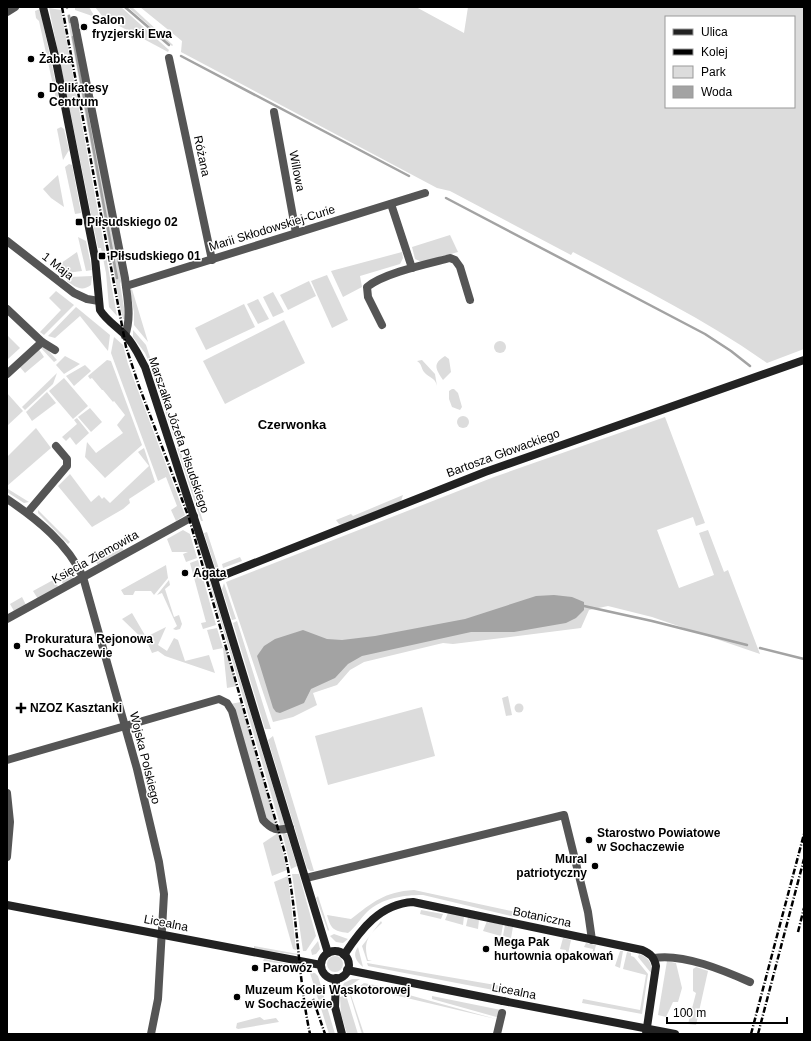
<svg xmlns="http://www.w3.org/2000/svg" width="811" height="1041" font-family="Helvetica,sans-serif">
	<rect width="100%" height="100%" fill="#fff"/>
	<g fill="#dcdcdc" fill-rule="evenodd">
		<path d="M75 7H89L95 17 75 10Z"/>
		<path d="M95 7H121L169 50 168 52 112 22 103 17Z"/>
		<path d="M128 7H132L173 45 172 46Z"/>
		<path d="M140 7H416L464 33 468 7H804V349L767 363C706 320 639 287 573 252L571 255 450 191 437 188 181 52 182 41ZM666 17H794V107H666Z"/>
		<path d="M49 8 61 10 117 316 109 307 106 273 101 248H98Z"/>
		<path d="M40 9 58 94V101L53 105V102L55 103 56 99 39 21 36 18 35 11Z"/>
		<path d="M70 14 122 278 120 284 126 319H123L120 306 67 15Z"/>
		<path d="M61 127 64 129 69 150 63 160 57 129Z"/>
		<path d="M69 164 72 165 81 213 75 214 65 167Z"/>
		<path d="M58 175 64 207 51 198 43 189Z"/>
		<path d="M450 235 458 252 422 262 415 259 412 247Z"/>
		<path d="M78 237 86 241 92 270 86 271Z"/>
		<path d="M77 252 82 271 66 273 57 266Z"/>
		<path d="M402 252 403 258 400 264 360 276 362 287 343 297 331 271Z"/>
		<path d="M327 275 348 320 332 328 311 281Z"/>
		<path d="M92 276 91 285C82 292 75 287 67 281L70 277Z"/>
		<path d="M309 281 316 296 288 310 280 295Z"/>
		<path d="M132 289 148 342 134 325V312L130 291Z"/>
		<path d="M56 291 74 305 44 335 40 332 61 310 49 298Z"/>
		<path d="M273 292 284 312 273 317 263 297Z"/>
		<path d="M258 299 269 319 258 324 247 304Z"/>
		<path d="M244 304 255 327 206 350 195 328Z"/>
		<path d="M76 307 110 335 108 351 80 316 55 338 48 336Z"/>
		<path d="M284 320 305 363 225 404 203 361Z"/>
		<path d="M133 330 146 345 176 437 174 438 149 362 145 353 133 337Z"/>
		<path d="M7 335 20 348 8 359 7 358Z"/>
		<path d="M114 337 123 345 128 364 185 515 176 521 171 510 177 506 166 477 158 481 111 353Z"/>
		<circle cx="500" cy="347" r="6"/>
		<path d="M44 346 57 360 54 362 40 347Z"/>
		<path d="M38 348 44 357 25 373 19 366Z"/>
		<path d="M65 356 80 364 64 374 56 365Z"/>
		<path d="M445 356 449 359 451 372 443 380C436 369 432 364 445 356Z"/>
		<path d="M107 360 111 361 142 445 105 478 85 457 87 442 96 453 123 433 117 425 125 415 114 401 113 402 103 390H102L92 378 90 379 88 376Z"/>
		<path d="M422 360 435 374 437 386C435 377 429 378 424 372 421 368 422 364 417 361Z"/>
		<path d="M85 365 91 371 74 386 66 376Z"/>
		<path d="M57 373 53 384 25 410 22 407Z"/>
		<path d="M64 378 88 406 73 419 49 391Z"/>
		<path d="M452 389H454L458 393 462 407 460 410 452 407 449 399V391Z"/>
		<path d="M47 392 56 403 32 421 26 412Z"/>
		<path d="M7 393 23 411 7 426Z"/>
		<path d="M90 408 102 422 91 432 78 417Z"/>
		<circle cx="463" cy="422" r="6"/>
		<path d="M665 417 705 523 696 526 693 517 657 530 679 588 714 575 699 533 708 530 724 572 728 570 760 654 652 617 608 606 589 610 581 628 453 644 443 643 364 662 350 670 337 685 313 693 317 705 293 717 273 722 226 582 494 477Z"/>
		<path d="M77 418 89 433 76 445 70 437 66 441 62 437 77 424 74 420Z"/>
		<path d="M36 428 51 448 7 486V457Z"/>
		<path d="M179 447 203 521H201L177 448Z"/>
		<path d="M144 448 155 482 129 499 130 503 123 509 92 527 58 486 70 474 91 502 99 495 102 499 104 497 110 503 149 466 138 452Z"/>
		<path d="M7 489H8L29 502 24 503 7 492Z"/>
		<path d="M403 495 401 501 342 525 339 524 336 520 351 514 353 516Z"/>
		<path d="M38 510 70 542 68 544 38 513Z"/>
		<path d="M183 530 190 534 197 558 186 562 183 554 188 552H172L167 539Z"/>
		<path d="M141 531 120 544 124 551 98 565 93 558Z"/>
		<path d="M207 532 219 569 220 570 215 567 204 533Z"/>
		<path d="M196 536 285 826 281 828Z"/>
		<path d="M240 557 242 561 223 568 222 564Z"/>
		<path d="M198 560 216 625 203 629 201 623 206 622 190 563Z"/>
		<path d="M166 565 168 578 154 595 151 591H135L133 595H124L121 590Z"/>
		<path d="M69 571 73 579 63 584 59 577Z"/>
		<path d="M55 579 58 587 38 599 33 591Z"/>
		<path d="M169 580 170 585 165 589 174 617 179 615 182 624 180 629 176 630 173 629 177 626 162 593 157 595Z"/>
		<path d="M224 583 236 619 232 620 222 589Z"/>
		<path d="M22 597 26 605 14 611 10 604Z"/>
		<path d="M132 613 146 637 166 627 158 645 167 651 174 638 178 640 185 661 209 655 215 673 165 656 158 651 152 653 148 644 122 619Z"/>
		<path d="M237 621 267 717 271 729H265L233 623Z"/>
		<path d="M217 628 223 648 226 647 237 686 227 688 223 648 213 650 207 630Z"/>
		<path d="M508 696 512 715 506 716 502 698Z"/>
		<path d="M241 702 277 826 266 819 230 704Z"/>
		<circle cx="519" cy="708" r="4.5"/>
		<path d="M422 707 435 756 328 785 315 736Z"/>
		<path d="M273 736 314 871H310L307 868 268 740Z"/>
		<path d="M282 832 287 834 297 866 291 869Z"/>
		<path d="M278 833 287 870 272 876 263 843Z"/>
		<path d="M292 874H299L316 936 306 951H303Z"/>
		<path d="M288 876 296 950 293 949 274 882Z"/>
		<path d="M414 890 516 912 515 917 423 895C403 895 382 898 367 912 360 919 355 928 348 933 333 931 331 929 327 915L351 919C373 902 384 892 414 890Z"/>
		<path d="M318 896 329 930 328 931 316 898Z"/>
		<path d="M421 910 443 914 441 919 420 914Z"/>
		<path d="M448 913 464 916 463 925 445 920Z"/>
		<path d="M468 917 479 920 478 929 466 926Z"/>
		<path d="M381 921 382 923C368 936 363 941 368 960L372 961H367L362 946Z"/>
		<path d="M487 921 503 925 501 936 483 931Z"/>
		<path d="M505 925 513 927 511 938 503 936Z"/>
		<path d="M334 934 348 939 343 943 336 942 330 936Z"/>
		<path d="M563 938 571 940 568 954 566 953V950L560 949Z"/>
		<path d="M318 941 320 949 316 954 312 955 311 950Z"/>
		<path d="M586 943 596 945 592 960 581 957 583 954 592 956 593 949 584 947Z"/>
		<path d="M254 946 298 954V955L254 949Z"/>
		<path d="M358 947 363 967C356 961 352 955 358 947Z"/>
		<path d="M620 951H623L620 968 615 966Z"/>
		<path d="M627 952 631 953V956L634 957 648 974 642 1014 582 1003 583 999 640 1010 646 975 623 969Z"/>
		<path d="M639 954C648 957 653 963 651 973L638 957Z"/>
		<circle cx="335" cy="964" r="8"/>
		<path d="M264 959H265L299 966 263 961Z"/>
		<path d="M667 961 676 963 682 988 678 1002H673L666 1017 658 1015Z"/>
		<path d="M367 963 507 987 509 993 368 966Z"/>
		<path d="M696 967 708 971 696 1025 688 1024 696 993 693 991V969Z"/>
		<path d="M304 971 315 973 318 976 335 1034H329L310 973Z"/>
		<path d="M352 979H360L340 992 344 983Z"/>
		<path d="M364 983 389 988 391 990 496 1019 360 987 351 995 364 1034H362L350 995 352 992Z"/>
		<path d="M346 995 358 1034H347L341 1014 340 997Z"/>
		<path d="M432 996 501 1010 500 1018 432 999Z"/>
		<path d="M260 1017 264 1020 276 1018 279 1022 238 1029 236 1028 237 1023Z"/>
	</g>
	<path fill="#a3a3a3" d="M554 595 572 597 584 602V610L576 618 566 623 514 632H471L362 656 348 664 335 678 311 689 304 703 280 713 276 712 273 708 257 656 264 646 275 639 303 630 327 639 342 640 375 636 465 619 536 596Z"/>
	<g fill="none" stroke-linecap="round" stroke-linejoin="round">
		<g stroke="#a3a3a3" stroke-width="2.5">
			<path d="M67 7V8"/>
			<path d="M125 7 169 45"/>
			<path d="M69 16 70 22"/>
			<path d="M73 37 117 278"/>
			<path d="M181 56 409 176"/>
			<path d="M446 198 705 334 731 351 750 366"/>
			<path d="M584 606 652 621 747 645"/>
			<path d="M760 648 804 659"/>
		</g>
		<g stroke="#555" stroke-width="8">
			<path d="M7 12 15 7"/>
			<path d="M74 20 125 278C127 298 132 316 125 336"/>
			<path d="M169 58 212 260"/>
			<path d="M274 112 296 233"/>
			<path d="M391 204 412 268"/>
			<path d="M7 241 74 293 87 299 99 301"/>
			<path d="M126 286 425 193"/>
			<path d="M7 309 42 342 7 374"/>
			<path d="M382 325 368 297 367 287C384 273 427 264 450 258L455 260 460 267 470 300"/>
			<path d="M42 342 55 350"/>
			<path d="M7 499C37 519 68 544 83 577L137 769 159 862 164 894 158 999 151 1034"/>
			<path d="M28 512 67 466V459L56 446"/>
			<path d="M7 619 194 516"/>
			<path d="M7 760 219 699 227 703 232 711 263 820C272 830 277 831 290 828"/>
			<path d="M7 793 10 822 7 857"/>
			<path d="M306 878 564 815 588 912 592 940"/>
			<path d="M654 958C683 953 725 971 750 982"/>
			<path d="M497 1034 502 1013"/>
		</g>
		<g stroke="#222" stroke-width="8">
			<path d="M43 7 55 56 95 258 100 310C106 320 116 326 125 335 134 344 139 356 145 367L214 579 328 953"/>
			<path d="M214 579 485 472 804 360"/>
			<path d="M7 905 321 965"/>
			<circle cx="335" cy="965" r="14"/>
			<path d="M344 955C361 929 380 904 413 902L642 950C651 954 654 957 656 966L646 1034"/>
			<path d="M347 970 503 1001"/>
			<path d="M336 978 335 1007 342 1034"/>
		</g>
		<g stroke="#000" stroke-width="2.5" stroke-dasharray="6 2 1 2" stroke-linecap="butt">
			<path d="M62 7 126 347 139 386 189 518 284 850C298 910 297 973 310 1034"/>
			<path d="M798 932 804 908"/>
			<path d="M313 999 325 1034"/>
			<path d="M751 1034 804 834"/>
			<path d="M758 1034 804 859"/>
		</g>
		<path stroke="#222" stroke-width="8" d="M503 1001 675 1034"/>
	</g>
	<g fill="#000" stroke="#fff" stroke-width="1.5">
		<circle cx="84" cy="27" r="4"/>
		<circle cx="31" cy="59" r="4"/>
		<circle cx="41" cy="95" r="4"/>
		<rect x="75" y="218" width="8" height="8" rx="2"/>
		<rect x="98" y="252" width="8" height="8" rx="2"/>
		<circle cx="185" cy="573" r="4"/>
		<circle cx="17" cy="646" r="4"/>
		<path d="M19 702h4v4h4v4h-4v4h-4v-4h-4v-4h4z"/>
		<circle cx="589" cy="840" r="4"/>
		<circle cx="595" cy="866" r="4"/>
		<circle cx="486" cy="949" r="4"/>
		<circle cx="255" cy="968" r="4"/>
		<circle cx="237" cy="997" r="4"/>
	</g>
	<g text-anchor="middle" stroke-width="3" stroke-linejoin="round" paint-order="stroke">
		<g font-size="12" font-weight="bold" fill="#000" stroke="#fff" text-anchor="start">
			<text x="92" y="24">Salon<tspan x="92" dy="14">fryzjerski Ewa</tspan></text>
			<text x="39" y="63">Żabka</text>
			<text x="49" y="92">Delikatesy<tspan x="49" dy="14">Centrum</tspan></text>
			<text x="87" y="226">Piłsudskiego 02</text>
			<text x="110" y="260">Piłsudskiego 01</text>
			<text x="193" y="577">Agata</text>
			<text x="25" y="643">Prokuratura Rejonowa<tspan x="25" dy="14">w Sochaczewie</tspan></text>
			<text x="30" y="712">NZOZ Kasztanki</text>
			<text x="597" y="837">Starostwo Powiatowe<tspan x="597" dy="14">w Sochaczewie</tspan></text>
			<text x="587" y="863" text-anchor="end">Mural<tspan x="587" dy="14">patriotyczny</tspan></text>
			<text x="494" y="946">Mega Pak<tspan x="494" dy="14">hurtownia opakowań</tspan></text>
			<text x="263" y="972">Parowóz</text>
			<text x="245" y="994">Muzeum Kolei Wąskotorowej<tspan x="245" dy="14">w Sochaczewie</tspan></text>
		</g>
		<g font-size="12" fill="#000" stroke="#fff">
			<text transform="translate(202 156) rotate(78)" y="4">Różana</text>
			<text transform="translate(297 171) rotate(79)" y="4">Willowa</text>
			<text transform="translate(272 228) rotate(-17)" y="4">Marii Skłodowskiej-Curie</text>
			<text transform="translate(58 266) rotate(38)" y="4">1 Maja</text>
			<text transform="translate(179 435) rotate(71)" y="4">Marszałka Józefa Piłsudskiego</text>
			<text transform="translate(503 453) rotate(-20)" y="4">Bartosza Głowackiego</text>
			<text transform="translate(95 557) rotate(-29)" y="4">Księcia Ziemowita</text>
			<text transform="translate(145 758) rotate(76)" y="4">Wojska Polskiego</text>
			<text transform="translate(542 917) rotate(12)" y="4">Botaniczna</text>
			<text transform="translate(166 923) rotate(11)" y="4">Licealna</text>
			<text transform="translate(514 991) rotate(11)" y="4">Licealna</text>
		</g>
		<g font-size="13" font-weight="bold" fill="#000" stroke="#fff">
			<text x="292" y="429">Czerwonka</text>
		</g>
	</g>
	<rect width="811" height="1041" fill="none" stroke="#000000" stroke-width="16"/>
	<rect x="665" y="16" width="130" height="92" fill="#ffffff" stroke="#999999"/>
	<rect x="673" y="29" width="20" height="6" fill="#222222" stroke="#999999"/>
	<text x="701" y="36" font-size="12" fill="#000000">Ulica</text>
	<rect x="673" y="49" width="20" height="6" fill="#000000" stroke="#999999"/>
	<text x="701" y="56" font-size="12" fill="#000000">Kolej</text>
	<rect x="673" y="66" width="20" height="12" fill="#dcdcdc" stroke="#999999"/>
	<text x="701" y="76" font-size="12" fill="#000000">Park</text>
	<rect x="673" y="86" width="20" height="12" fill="#a3a3a3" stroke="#999999"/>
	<text x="701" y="96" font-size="12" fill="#000000">Woda</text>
	<path d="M667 1017v6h120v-6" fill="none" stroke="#000000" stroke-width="2"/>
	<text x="673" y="1017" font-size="12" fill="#000000" stroke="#ffffff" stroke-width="3" paint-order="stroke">100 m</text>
</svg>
